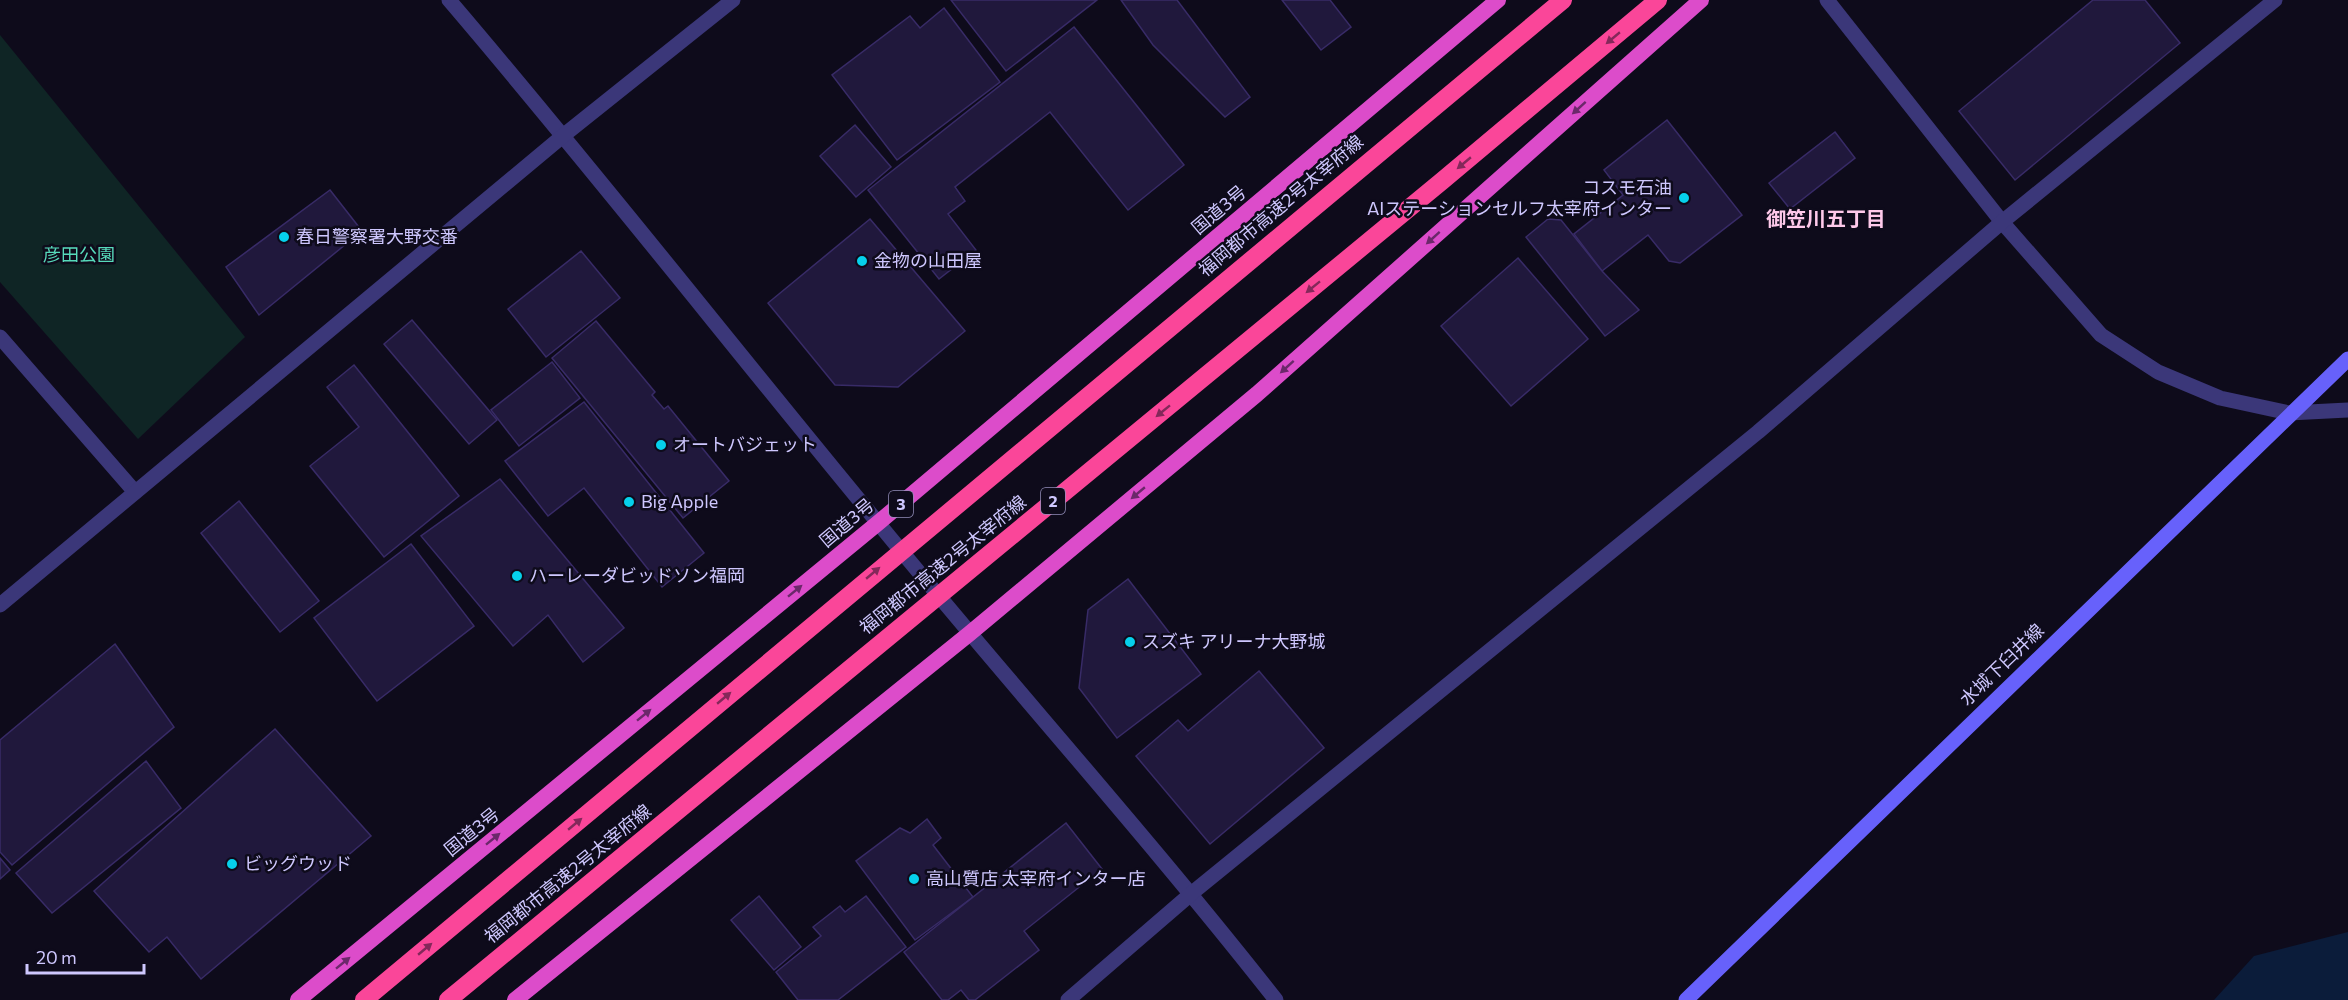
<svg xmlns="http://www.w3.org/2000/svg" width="2348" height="1000" font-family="Commissioner,'Noto Sans JP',sans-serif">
	<rect width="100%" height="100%" fill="#0e0b1b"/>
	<path fill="#0f2525" d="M0 35 245 337 138 439 0 282Z"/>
	<path fill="#0b1c3a" d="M2348 932V1000H2214L2254 956Z"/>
	<g fill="#20183c" stroke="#382b67" stroke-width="1.5">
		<path d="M951 0H1097L1006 71Z"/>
		<path d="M1121 0H1177L1250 97 1225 117 1153 45Z"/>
		<path d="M1282 0H1330L1351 27 1321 50Z"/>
		<path d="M2093 0H2145L2180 43 2015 180 1959 111Z"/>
		<path d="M944 8 1000 82 897 160 832 75 910 16 920 28Z"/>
		<path d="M1074 27 1184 165 1128 210 1050 112 955 187 965 201 948 214 976 250 939 279 868 190Z"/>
		<path d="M1667 120 1742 215 1680 263 1669 261 1648 235 1602 271 1574 234 1623 195 1604 170Z"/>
		<path d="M855 125 891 167 856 197 820 156Z"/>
		<path d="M1835 132 1855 158 1790 209 1769 183Z"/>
		<path d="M330 190 362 231 259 315 226 267Z"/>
		<path d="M870 219 965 331 898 387 835 385 768 303Z"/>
		<path d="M1548 219 1561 220 1602 271 1639 310 1605 336 1526 237Z"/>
		<path d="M581 251 620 298 546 357 508 309Z"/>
		<path d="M1518 258 1588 339 1511 406 1441 326Z"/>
		<path d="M412 320 497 420 469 444 384 344Z"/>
		<path d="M596 321 655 392 652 395 664 409 668 406 729 481 683 518 552 358Z"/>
		<path d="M552 362 580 398 519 446 491 410Z"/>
		<path d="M354 365 459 496 384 557 310 466 359 427 327 387Z"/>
		<path d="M584 402 704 553 662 587 584 488 548 516 505 461Z"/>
		<path d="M500 479 624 628 583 662 548 615 513 646 421 536Z"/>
		<path d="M239 501 319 601 280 632 201 533Z"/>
		<path d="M411 544 474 626 377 701 314 618Z"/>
		<path d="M1128 579 1201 674 1117 738 1079 688 1088 610Z"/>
		<path d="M115 644 174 727 12 865 0 852V740Z"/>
		<path d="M1259 671 1324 748 1210 844 1136 756 1178 720 1188 731Z"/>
		<path d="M275 729 371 836 201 979 167 937 149 952 94 891Z"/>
		<path d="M146 761 181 808 52 913 16 873Z"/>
		<path d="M927 819 941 838 933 845 973 897 915 940 856 861 900 828 910 833Z"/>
		<path d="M1066 823 1102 869 1024 931 1039 950 975 1000H969L961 990 948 1000H942L904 952Z"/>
		<path d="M0 858 10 870 0 879Z"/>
		<path d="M759 896 801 947 774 970 731 920Z"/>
		<path d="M866 896 906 947 838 1000H798L776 972 821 936 813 927 840 906 845 912Z"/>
	</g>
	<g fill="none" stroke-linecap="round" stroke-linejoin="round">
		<path stroke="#3b3779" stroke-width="15" d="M0 337 135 492"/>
		<g stroke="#3b3779" stroke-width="15">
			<path d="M449 0C596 172 735 350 879 524 1010 684 1148 837 1276 1000"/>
			<path d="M1827 0 2002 222 2101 335 2158 372 2220 398 2289 413 2348 410"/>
			<path d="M0 605 564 135 733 0"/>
			<path d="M1068 1000 1192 893 1758 432 2002 222 2275 0"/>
		</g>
		<path stroke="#6761fb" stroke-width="15" d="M1686 1000 2348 359"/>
		<g stroke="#dc4cca" stroke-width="16">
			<path d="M298 1000 878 523 1498 0"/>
			<path d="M515 1000 969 634 1257 394 1701 0"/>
		</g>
		<g stroke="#fa4699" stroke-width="18">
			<path d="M364 1000 1563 0"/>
			<path d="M448 1000 1442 181 1658 0"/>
		</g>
	</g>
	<defs><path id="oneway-solid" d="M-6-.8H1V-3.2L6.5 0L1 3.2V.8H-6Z" transform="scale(1.5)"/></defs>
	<g fill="#84285a">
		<use href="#oneway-solid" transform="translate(1613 38) rotate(140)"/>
		<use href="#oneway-solid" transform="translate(1464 163) rotate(140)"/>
		<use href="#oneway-solid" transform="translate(1313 287) rotate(141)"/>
		<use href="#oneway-solid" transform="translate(1163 411) rotate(141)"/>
		<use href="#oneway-solid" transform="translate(873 573) rotate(-40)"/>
		<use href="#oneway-solid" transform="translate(724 698) rotate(-40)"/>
		<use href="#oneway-solid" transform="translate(575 824) rotate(-40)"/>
		<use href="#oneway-solid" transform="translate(425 949) rotate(-40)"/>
	</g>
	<g fill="#6b286a">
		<use href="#oneway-solid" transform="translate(1579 108) rotate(138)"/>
		<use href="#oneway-solid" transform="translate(1433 238) rotate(138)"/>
		<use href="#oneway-solid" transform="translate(1287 367) rotate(138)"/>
		<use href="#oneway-solid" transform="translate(1138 493) rotate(140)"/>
		<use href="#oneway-solid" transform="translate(795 591) rotate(-39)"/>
		<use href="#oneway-solid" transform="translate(644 715) rotate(-39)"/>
		<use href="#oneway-solid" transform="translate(493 839) rotate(-39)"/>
		<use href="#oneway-solid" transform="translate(343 963) rotate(-39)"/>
	</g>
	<g fill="#06d0eb" stroke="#0e0b1b" stroke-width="2">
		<circle cx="1684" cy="198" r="6"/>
		<circle cx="284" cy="237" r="6"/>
		<circle cx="862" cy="261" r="6"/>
		<circle cx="661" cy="445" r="6"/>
		<circle cx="629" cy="502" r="6"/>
		<circle cx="517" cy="576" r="6"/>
		<circle cx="1130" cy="642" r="6"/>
		<circle cx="232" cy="864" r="6"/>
		<circle cx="914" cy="879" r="6"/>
	</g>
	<g text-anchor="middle" stroke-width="5" stroke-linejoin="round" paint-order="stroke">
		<g fill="#0e0b1b" stroke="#948fba" stroke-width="1.5">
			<rect x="1041" y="488" width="24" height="26" rx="4.5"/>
			<rect x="889" y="491" width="24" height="26" rx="4.5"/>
		</g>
		<g font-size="16" font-weight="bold" fill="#cec7fe">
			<text x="1053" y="507">2</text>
			<text x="901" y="510">3</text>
		</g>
		<g font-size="18" fill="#cec7fe" stroke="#0e0b1b" text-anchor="start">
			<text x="1672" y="194" text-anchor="end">コスモ石油<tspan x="1672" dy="21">AIステーションセルフ太宰府インター</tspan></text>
			<text x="296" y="243">春日警察署大野交番</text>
			<text x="874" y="267">金物の山田屋</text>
			<text x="673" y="451">オートバジェット</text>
			<text x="641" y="508">Big Apple</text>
			<text x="529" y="582">ハーレーダビッドソン福岡</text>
			<text x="1142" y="648">スズキ アリーナ大野城</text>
			<text x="244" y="870">ビッグウッド</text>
			<text x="926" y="885">高山質店 太宰府インター店</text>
		</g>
		<g font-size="18" fill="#cec7fe" stroke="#0e0b1b">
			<text transform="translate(1281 206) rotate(-40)" y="6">福岡都市高速2号太宰府線</text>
			<text transform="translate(1219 210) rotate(-40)" y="6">国道3号</text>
			<text transform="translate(847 523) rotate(-40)" y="6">国道3号</text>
			<text transform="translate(943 565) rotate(-39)" y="6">福岡都市高速2号太宰府線</text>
			<text transform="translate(2002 665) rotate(-44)" y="6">水城下臼井線</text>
			<text transform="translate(472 832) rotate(-39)" y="6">国道3号</text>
			<text transform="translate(568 874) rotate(-39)" y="6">福岡都市高速2号太宰府線</text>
		</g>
		<g font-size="18" fill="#57dabb" stroke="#0e0b1b">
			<text x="79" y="261">彦田公園</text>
		</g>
		<g font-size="20" font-weight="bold" fill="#fec9ea" stroke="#0e0b1b">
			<text x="1826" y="226">御笠川五丁目</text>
		</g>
	</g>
	<path d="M27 964v9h117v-9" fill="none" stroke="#cec7fe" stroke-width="3"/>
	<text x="36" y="964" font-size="18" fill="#cec7fe" stroke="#0e0b1b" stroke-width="4.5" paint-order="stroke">20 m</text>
</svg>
